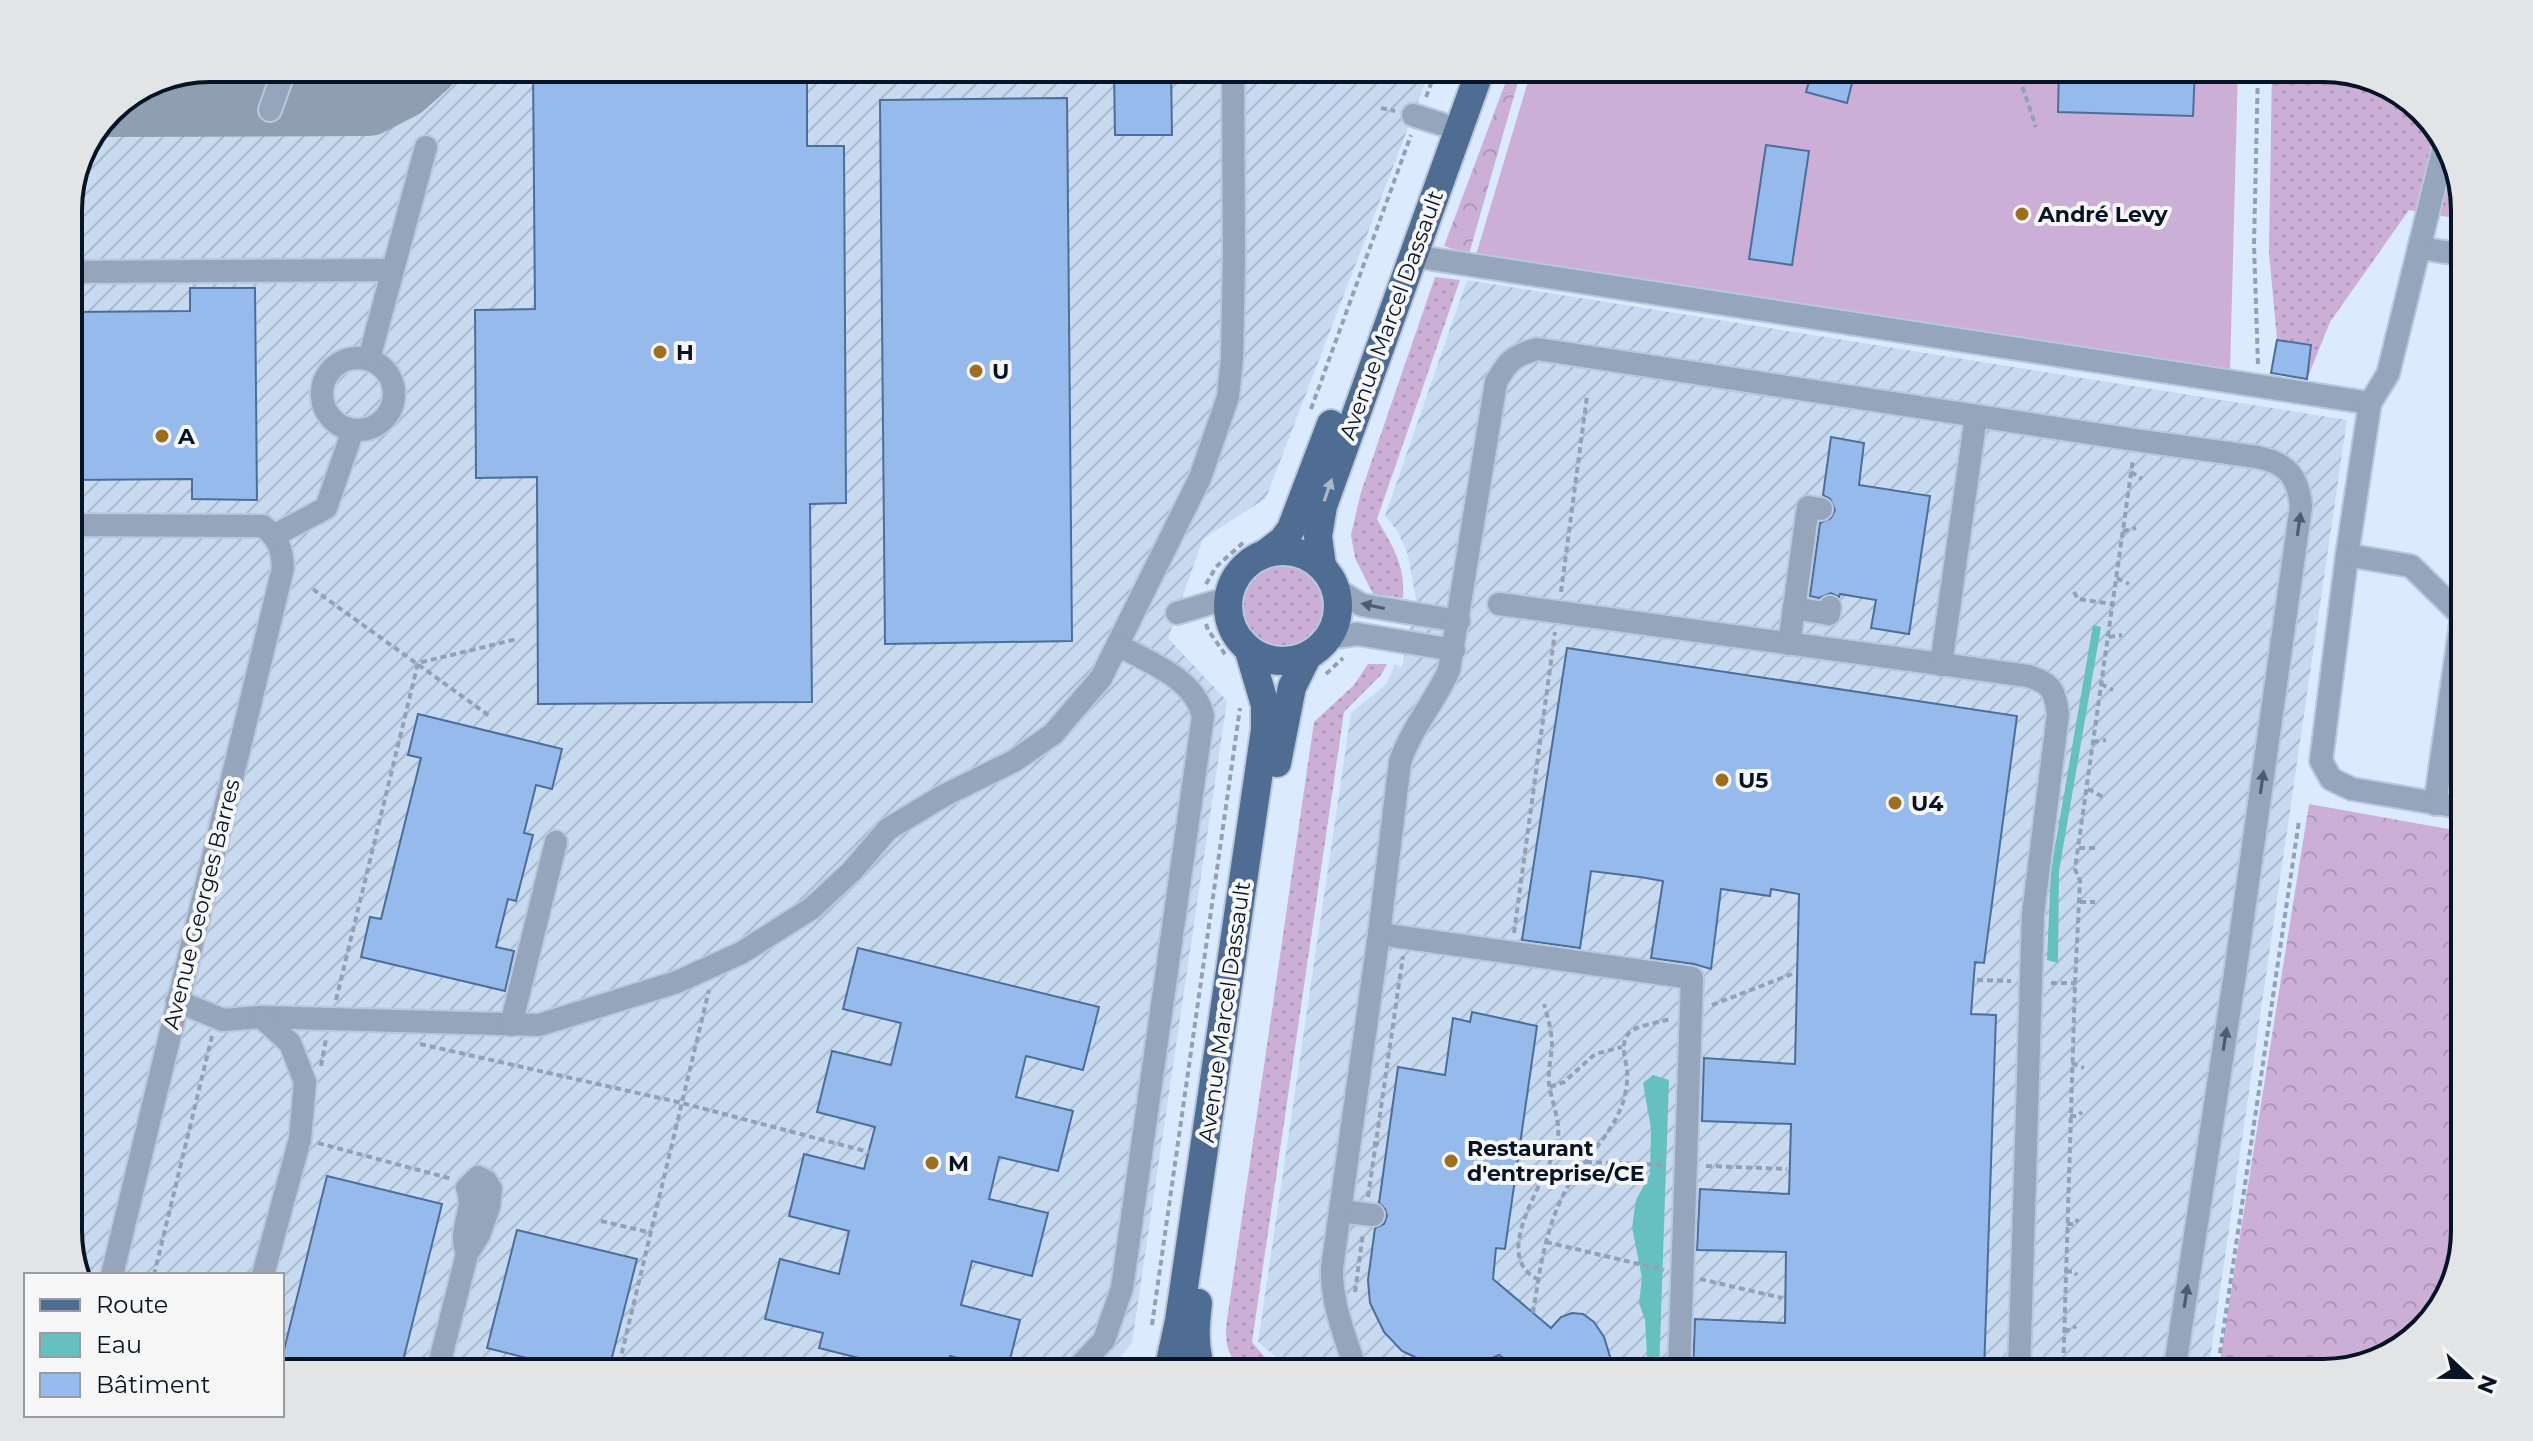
<svg xmlns="http://www.w3.org/2000/svg" width="2533" height="1441" font-family="Montserrat,sans-serif">
	<defs>
		<pattern id="industrial-furrows" width="10" height="10" patternUnits="userSpaceOnUse" patternTransform="scale(2)"><rect width="10" height="10" fill="#c8daf0"/><path d="M-1 1l2-2M0 10L10 0M9 11l2-2" fill="none" stroke="#aabace"/></pattern>
		<pattern id="grass-dots" width="8" height="8" patternUnits="userSpaceOnUse" patternTransform="scale(2)"><rect width="8" height="8" fill="#cbafd7"/><path d="M2 2h.1M6 6h.1" fill="none" stroke="#ad96b8" stroke-width="1.8" stroke-linecap="round"/></pattern>
		<pattern id="forest-crowns" width="20" height="18" patternUnits="userSpaceOnUse" patternTransform="scale(2)"><rect width="20" height="18" fill="#cbafd7"/><path d="M2 6a3 3 0 1 1 6 0M12 15a3 3 0 1 1 6 0" fill="none" stroke="#ad96b8"/></pattern>
	</defs>
	<rect width="100%" height="100%" fill="#dbeaff"/>
	<g fill="url(#industrial-furrows)">
		<path d="M210 68H1431L1266 498 1203 539 1168 638 1227 701 1132 1343 1107 1373H282V1275H80L68 1240V201L110 109 156 79Z"/>
		<path d="M1467 280 2347 420 2208 1373H1285L1277 1358 1258 1342 1351 713 1386 684 1395 665 1402 667 1416 600 1408 555 1398 532 1385 516Z"/>
	</g>
	<g fill="url(#grass-dots)">
		<path d="M2272 68H2323L2394 87 2441 131 2465 201V220L2409 210 2330 322 2307 379 2311 345 2277 339 2269 253Z"/>
		<path d="M1435 277 1460 280 1377 519C1393 548 1405 563 1403 598L1373 594 1355 558 1351 535 1361 492Z"/>
		<circle cx="1282" cy="606" r="41"/>
		<path d="M1368 664H1387L1381 675 1344 712 1252 1342 1278 1373H1247C1229 1358 1226 1350 1226 1327L1314 722 1354 685Z"/>
	</g>
	<g fill="url(#forest-crowns)">
		<path d="M1511 68H1522L1469 254 1444 246Z"/>
		<path d="M2309 804 2465 832V1232L2446 1302 2395 1354 2324 1373H2218Z"/>
	</g>
	<path fill="#cbafd7" d="M1532 68H2238L2230 372 1476 255Z"/>
	<g fill="#66c0c0">
		<path d="M2093 625 2101 627 2059 871 2058 963 2047 960 2051 870Z"/>
		<path d="M1653 1075 1669 1080 1659 1373H1648L1645 1320 1639 1303 1642 1278 1632 1227 1636 1200 1650 1174 1651 1129 1643 1083Z"/>
	</g>
	<g fill="none" stroke-linecap="round" stroke-linejoin="round">
		<path stroke="#8f9eb1" stroke-width="54" d="M109 110 370 109 405 91 431 68"/>
	</g>
	<g fill="#95baeb" stroke="#4c6e9b" stroke-width="2">
		<path d="M533 68H807V146H844L846 503 810 504 812 702 538 704 537 477 476 478 475 310 535 309Z"/>
		<path d="M1114 68H1171L1172 135H1115Z"/>
		<path d="M1813 68H1843L1855 71 1847 103 1806 92Z"/>
		<path d="M2059 68H2195L2193 116 2058 112Z"/>
		<path d="M1067 98 1072 641 885 644 880 100Z"/>
		<path d="M1766 145 1809 151 1792 265 1749 259Z"/>
		<path d="M190 288H255L257 500 192 499V479L68 480V312L190 311Z"/>
		<path d="M2277 340 2311 345 2307 379 2271 373Z"/>
		<path d="M1831 437 1864 443 1859 485 1930 496 1909 634 1871 628 1876 600 1840 594 1839 597 1831 593 1819 598 1810 596 1820 523 1831 518 1835 510 1830 499 1823 495Z"/>
		<path d="M1567 648 2017 716 1984 963 1975 962 1971 1014 1996 1015 1984 1373H1693L1695 1319 1785 1323 1786 1252 1697 1250 1700 1189 1789 1194 1791 1124 1702 1121 1704 1058 1795 1064 1799 894 1771 889 1770 896 1721 889 1711 969 1694 964 1651 958 1663 881 1640 877 1591 871 1580 948 1522 940Z"/>
		<path d="M418 714 562 749 552 789 536 785 524 833 533 835 516 901 508 899 496 947 514 951 505 991 361 957 370 917 381 919 421 758 408 755Z"/>
		<path d="M858 948 1099 1007 1083 1070 1026 1056 1016 1097 1073 1111 1058 1171 999 1157 989 1199 1048 1213 1032 1276 972 1261 961 1305 1020 1320 1007 1371 950 1356 946 1373H919L819 1348 823 1333 765 1319 780 1259 839 1274 849 1231 789 1216 804 1154 864 1169 875 1127 817 1112 832 1051 891 1065 901 1023 843 1009Z"/>
		<path d="M1472 1012 1537 1026 1505 1249 1496 1248 1493 1279 1551 1328 1561 1317 1572 1313 1583 1314 1594 1322 1604 1337 1615 1373H1524L1499 1355 1482 1363 1463 1367 1443 1366 1423 1361 1402 1351 1384 1332 1370 1303 1368 1280 1375 1228 1384 1224 1387 1216 1385 1209 1379 1203 1398 1067 1445 1075 1453 1018 1470 1022Z"/>
		<path d="M327 1176 442 1204 400 1373H282V1358Z"/>
		<path d="M517 1230 637 1259 608 1373H586L487 1348Z"/>
	</g>
	<g fill="none" stroke-linecap="round" stroke-linejoin="round">
		<g stroke="#b9c8dc" stroke-width="26">
			<g id="minor">
				<path d="M270 110 285 68"/>
				<path d="M1413 115 1441 124"/>
				<path d="M2419 248 2465 255"/>
				<path d="M1413 256 2370 403 2388 374 2445 143"/>
				<path d="M68 272 393 270"/>
				<circle cx="358" cy="394" r="36"/>
				<path d="M369 359 426 147"/>
				<path d="M2370 403 2347 555 2321 761 2331 779 2352 789 2465 808"/>
				<path d="M68 525 263 526C278 538 282 548 283 568L112 1275"/>
				<path d="M275 535 326 508 353 430"/>
				<path d="M2347 555 2411 566 2462 616 2435 804"/>
				<path d="M1336 589 1362 605 1459 621"/>
				<path d="M1499 604 2028 676C2052 684 2054 689 2058 714L2033 914 2019 1373"/>
				<path d="M1794 608 1829 614 1830 607"/>
				<path d="M1177 613 1228 598"/>
				<path d="M1328 638 1357 634 1454 650"/>
				<path d="M1789 644 1808 507 1821 509"/>
				<path d="M1941 665 1976 416"/>
				<path d="M1379 934 1692 978 1679 1373"/>
				<path d="M177 1001 223 1020 261 1017 539 1025 677 982 741 953 812 908 852 871 888 829 943 796 1014 761 1053 734 1101 678 1200 478 1228 397 1232 358 1234 257 1233 68"/>
				<path d="M261 1017 290 1043 305 1082 300 1139 263 1275"/>
				<path d="M511 1025 556 842"/>
				<path d="M1340 1211 1373 1215"/>
				<path d="M437 1373 467 1254 479 1235 489 1207 491 1189 486 1181 478 1177 467 1188C475 1206 463 1222 464 1240 464 1245 466 1249 467 1254"/>
				<path d="M1073 1373 1104 1340 1122 1288 1203 716C1195 678 1149 663 1118 645"/>
				<path d="M1357 1373C1346 1339 1331 1304 1332 1268L1379 934 1400 762C1411 728 1435 702 1449 670L1496 382C1508 361 1513 356 1537 349L2135 440 2257 457C2286 463 2298 475 2301 506L2235 974 2174 1373"/>
			</g>
		</g>
		<g stroke="#b9c8dc" stroke-width="32">
			<g id="major">
				<circle cx="1283" cy="606" r="55"/>
				<path d="M1266 553 1283 540 1291 529 1331 424"/>
				<path d="M1322 566 1318 536 1323 506 1481 68"/>
				<path d="M1277 763 1292 687 1307 657"/>
				<path d="M1198 1303C1195 1327 1194 1349 1202 1373"/>
				<path d="M1164 1373 1170 1362 1179 1321 1265 730V705L1249 651"/>
			</g>
		</g>
		<g stroke="#93a1b5" stroke-width="4" stroke-dasharray="6 4" stroke-linecap="butt">
			<path d="M2016 68 2036 127"/>
			<path d="M2258 68 2254 245 2258 365"/>
			<path d="M1426 97 1437 68"/>
			<path d="M1381 108 1395 111"/>
			<path d="M1311 409 1411 135"/>
			<path d="M2131 472 2142 479"/>
			<path d="M2123 531 2136 528"/>
			<path d="M2117 578 2129 584"/>
			<path d="M1206 584 1216 567 1245 541"/>
			<path d="M313 589 491 717"/>
			<path d="M1561 592 1587 396"/>
			<path d="M2074 592 2078 599 2112 604"/>
			<path d="M1206 624 1208 630 1227 657"/>
			<path d="M2109 637 2122 635"/>
			<path d="M1326 674 1343 658"/>
			<path d="M2101 684 2113 690"/>
			<path d="M2093 742 2106 740"/>
			<path d="M2088 789 2103 797"/>
			<path d="M2079 848H2096"/>
			<path d="M2080 902H2095"/>
			<path d="M1514 933 1555 632"/>
			<path d="M1977 980 2011 981"/>
			<path d="M2051 983H2075"/>
			<path d="M336 1000 418 663 517 639"/>
			<path d="M1712 1005 1792 974"/>
			<path d="M420 1044 682 1103 869 1152"/>
			<path d="M2072 1063 2084 1068"/>
			<path d="M321 1066 326 1039"/>
			<path d="M1550 1087 1564 1082 1595 1054 1622 1047"/>
			<path d="M2070 1116H2077L2082 1112"/>
			<path d="M318 1143 452 1179"/>
			<path d="M1373 1143 1383 1145"/>
			<path d="M1586 1162 1665 1165"/>
			<path d="M1706 1166 1787 1169"/>
			<path d="M1368 1197 1403 956"/>
			<path d="M601 1221 652 1233"/>
			<path d="M2067 1224H2075L2078 1219"/>
			<path d="M1546 1242 1664 1270"/>
			<path d="M2066 1272 2073 1271 2077 1275"/>
			<path d="M154 1275 212 1036"/>
			<path d="M1700 1279 1782 1298"/>
			<path d="M1539 1280C1485 1254 1554 1174 1558 1137 1560 1118 1551 1101 1549 1083 1548 1070 1551 1059 1552 1046 1552 1032 1548 1018 1544 1004"/>
			<path d="M1355 1292 1363 1233"/>
			<path d="M1533 1313C1540 1268 1546 1222 1570 1183 1587 1156 1611 1135 1622 1105 1626 1094 1628 1080 1627 1069 1625 1057 1620 1043 1629 1033 1637 1025 1658 1023 1670 1019"/>
			<path d="M1152 1325 1240 708"/>
			<path d="M2064 1330H2071L2076 1326"/>
			<path d="M617 1373 709 990"/>
			<path d="M2063 1373 2075 983 2080 881 2075 869 2133 459"/>
			<path d="M2217 1373 2299 821"/>
		</g>
		<use href="#minor" stroke="#95a5bb" stroke-width="22"/>
		<use href="#major" stroke="#4f6c92" stroke-width="28"/>
	</g>
	<defs><path id="oneway-solid" d="M-6-.8H1V-3.2L6.5 0L1 3.2V.8H-6Z" transform="scale(2)"/></defs>
	<use fill="#abb8c9" href="#oneway-solid" transform="translate(1328 490) rotate(-71)"/>
	<g fill="#4e5c70">
		<use href="#oneway-solid" transform="translate(2299 524) rotate(-82)"/>
		<use href="#oneway-solid" transform="translate(1373 606) rotate(-168)"/>
		<use href="#oneway-solid" transform="translate(2262 782) rotate(-82)"/>
		<use href="#oneway-solid" transform="translate(2225 1039) rotate(-81)"/>
		<use href="#oneway-solid" transform="translate(2186 1296) rotate(-81)"/>
	</g>
	<g fill="#9d6e20" stroke="#f6f6f6" stroke-width="3">
		<circle cx="2022" cy="214" r="8"/>
		<circle cx="660" cy="352" r="8"/>
		<circle cx="976" cy="371" r="8"/>
		<circle cx="162" cy="436" r="8"/>
		<circle cx="1722" cy="780" r="8"/>
		<circle cx="1895" cy="803" r="8"/>
		<circle cx="1451" cy="1161" r="8"/>
		<circle cx="932" cy="1163" r="8"/>
	</g>
	<g text-anchor="middle" stroke-width="8" stroke-linejoin="round" paint-order="stroke">
		<g font-size="22" font-weight="bold" fill="#071425" stroke="#f6f6f6" text-anchor="start">
			<text x="2038" y="222">André Levy</text>
			<text x="676" y="360">H</text>
			<text x="992" y="379">U</text>
			<text x="178" y="444">A</text>
			<text x="1738" y="788">U5</text>
			<text x="1911" y="811">U4</text>
			<text x="1467" y="1156">Restaurant<tspan x="1467" dy="25">d'entreprise/CE</tspan></text>
			<text x="948" y="1171">M</text>
		</g>
		<g font-size="22" fill="#071425" stroke="#f6f6f6">
			<text transform="translate(1391 315) rotate(-70)" y="8">Avenue Marcel Dassault</text>
			<text transform="translate(201 904) rotate(-76)" y="8">Avenue Georges Barres</text>
			<text transform="translate(1224 1012) rotate(-82)" y="8">Avenue Marcel Dassault</text>
		</g>
	</g>
	<path d="M0 0H2533V1441H0ZM210 82H2323A128 128 0 0 1 2451 210V1231A128 128 0 0 1 2323 1359H210A128 128 0 0 1 82 1231V210A128 128 0 0 1 210 82Z" fill="#e3e4e5" fill-rule="evenodd"/>
	<path fill="none" stroke="#071425" stroke-width="4" d="M210 82H2323A128 128 0 0 1 2451 210V1231A128 128 0 0 1 2323 1359H210A128 128 0 0 1 82 1231V210A128 128 0 0 1 210 82Z"/>
	<rect x="24" y="1273" width="260" height="144" fill="#f6f6f6" stroke="#969ca2" stroke-width="2"/>
	<rect x="40" y="1299" width="40" height="12" fill="#4f6c92" stroke="#969ca2" stroke-width="2"/>
	<text x="96" y="1313" font-size="24" fill="#071425">Route</text>
	<rect x="40" y="1333" width="40" height="24" fill="#66c0c0" stroke="#969ca2" stroke-width="2"/>
	<text x="96" y="1353" font-size="24" fill="#071425">Eau</text>
	<rect x="40" y="1373" width="40" height="24" fill="#95baeb" stroke="#969ca2" stroke-width="2"/>
	<text x="96" y="1393" font-size="24" fill="#071425">Bâtiment</text>
	<g transform="translate(2469 1377) rotate(112)" stroke="#f6f6f6" stroke-width="6" paint-order="stroke">
	<path d="M0-6L14 30L0 20L-14 30Z" fill="#071425"/>
	<text y="-12" font-size="22" font-weight="bold" text-anchor="middle" fill="#071425">N</text>
	</g>
</svg>
